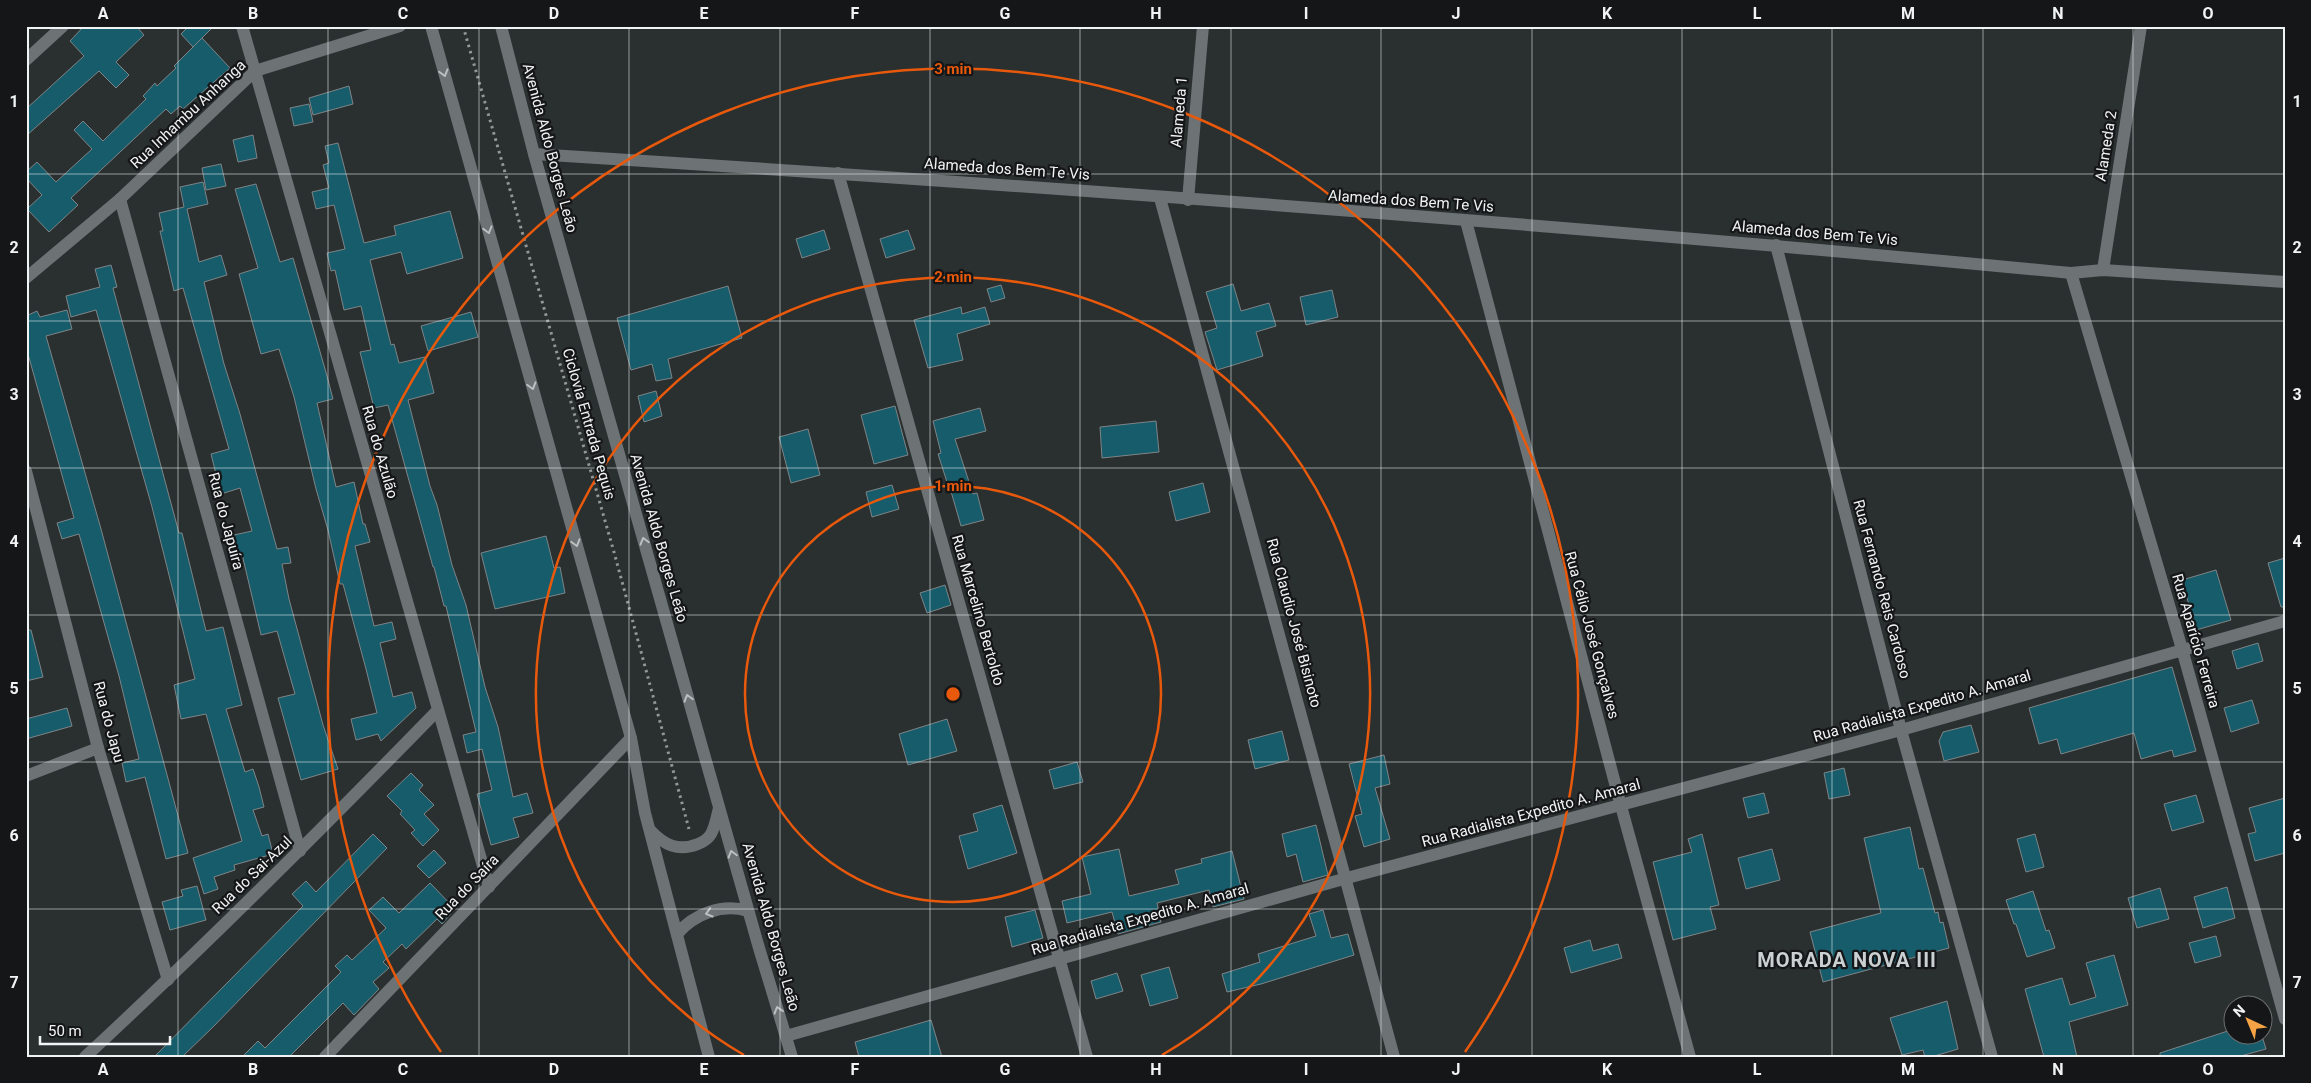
<svg xmlns="http://www.w3.org/2000/svg" width="2311" height="1083" font-family="Roboto,sans-serif">
	<rect width="100%" height="100%" fill="#2a2f30"/>
	<g fill="#165c6b" stroke="#7f8486">
		<path d="M84 26H136L144 35 116 62 129 75 116 88 99 71 26 136V109L84 56 70 41Z"/>
		<path d="M189 26H214L193 47 181 34Z"/>
		<path d="M202 38 230 68 183 109 180 106 171 114 166 109 71 198 78 205 49 232 27 209 42 195 26 178V172L37 162 56 182 92 149 74 130 83 121 103 141 146 99 143 96 155 83 157 86 176 68 174 66Z"/>
		<path d="M349 86 353 104 313 115 309 98Z"/>
		<path d="M309 104 313 122 294 126 290 108Z"/>
		<path d="M253 135 257 158 238 162 233 140Z"/>
		<path d="M338 143 364 243 396 235 394 226 450 211 463 258 407 274 401 252 370 260 391 345 394 344 399 363 425 357 434 393 408 400 430 486 437 505 452 565 466 605 485 687 498 727 513 797 527 793 533 813 513 818 519 837 491 845 477 794 492 790 482 749 467 753 463 735 476 732 446 606H444L434 567H433L388 405 374 408 360 352 371 350 361 306 344 310 335 270 331 271 327 253 345 249 334 205 316 209 312 192 329 188 323 165 329 163 325 146Z"/>
		<path d="M221 164 226 186 206 190 202 168Z"/>
		<path d="M203 182 208 204 187 209 195 244 199 262 221 255 227 275 204 282 224 364 240 414 277 549 288 547 291 563 282 564 289 599 323 725 338 769 301 780 278 698 295 694 277 631 261 635 242 554 239 555 234 535 252 531 240 488 221 494 211 454 229 449 183 288 174 291 160 231H163L159 213 184 207 180 187Z"/>
		<path d="M256 184 280 262 293 258 327 376 333 399 317 403 336 487 354 482 363 524H365L370 542 355 546 374 626 392 622 396 639 380 643 393 697 412 692 416 708 381 741 378 734 356 740 351 719 377 713 366 669 343 584H340L328 530 316 489 294 397 279 349 261 354 239 274 258 268 235 189Z"/>
		<path d="M824 230 830 249 802 258 796 239Z"/>
		<path d="M908 230 915 249 886 258 880 239Z"/>
		<path d="M111 265 117 287 113 288 179 533H182L206 631 223 627 242 705 226 709 245 772 253 769 259 787 264 807 253 810 262 836 268 834 273 854 234 865 235 870 214 877 218 889 204 894 193 858 242 841 206 714 181 719 174 685 195 679 152 507 96 310 71 317 66 296 100 287 95 269Z"/>
		<path d="M1233 284 1241 311 1269 303 1276 326 1256 332 1263 356 1217 370 1205 332 1217 328 1206 292Z"/>
		<path d="M1001 285 1005 298 991 302 987 289Z"/>
		<path d="M728 286 742 338 668 359 672 378 656 381 652 364 631 370 617 318Z"/>
		<path d="M1332 290 1338 317 1306 325 1300 297Z"/>
		<path d="M961 307 962 314 985 307 990 324 957 334 963 360 928 368 914 320Z"/>
		<path d="M67 310 72 329 46 336 101 529 188 853 166 859 145 777 126 782 122 763 139 759 119 676 79 534 62 539 57 523 74 518 26 347V316L37 311 40 317Z"/>
		<path d="M471 312 478 337 428 351 421 326Z"/>
		<path d="M656 391 662 416 644 422 638 396Z"/>
		<path d="M895 406 908 455 874 464 861 415Z"/>
		<path d="M980 408 986 431 955 439 973 494 977 493 984 520 961 526 948 481 947 482 938 454 941 453 933 421Z"/>
		<path d="M1156 421 1159 452 1102 458 1100 427Z"/>
		<path d="M808 429 820 475 791 483 779 437Z"/>
		<path d="M1203 483 1210 512 1176 521 1169 492Z"/>
		<path d="M892 485 899 509 872 517 866 492Z"/>
		<path d="M546 536 554 568 560 567 565 593 495 609 481 553Z"/>
		<path d="M2285 558V607H2281L2268 563Z"/>
		<path d="M2216 570 2231 620 2196 630 2182 580Z"/>
		<path d="M945 585 951 605 927 613 920 593Z"/>
		<path d="M26 630H31L43 677 26 681Z"/>
		<path d="M2258 643 2263 661 2237 669 2232 651Z"/>
		<path d="M2172 667 2196 751 2174 757 2172 750 2141 759 2134 733 2061 754 2057 739 2039 744 2029 708Z"/>
		<path d="M2252 700 2259 723 2231 732 2224 708Z"/>
		<path d="M67 708 72 726 26 739V719Z"/>
		<path d="M947 719 957 751 908 765 899 734Z"/>
		<path d="M1971 725 1979 752 1944 761 1939 741 1943 732Z"/>
		<path d="M1282 731 1289 760 1255 769 1248 740Z"/>
		<path d="M1384 755 1390 784 1375 788 1390 839 1364 847 1355 816 1362 814 1349 764Z"/>
		<path d="M1077 762 1083 782 1054 789 1049 770Z"/>
		<path d="M1844 768 1850 795 1829 799 1824 773Z"/>
		<path d="M411 773 423 785 419 790 434 805 424 814 439 830 423 846 411 833 415 830 400 814 402 811 387 796Z"/>
		<path d="M1764 793 1769 813 1748 818 1743 798Z"/>
		<path d="M2196 795 2204 822 2172 831 2164 804Z"/>
		<path d="M2285 798V853L2255 861 2248 834 2256 832 2249 808Z"/>
		<path d="M1002 805 1017 853 968 869 959 836 978 831 973 814Z"/>
		<path d="M1316 825 1328 875 1303 882 1296 854 1287 857 1282 834Z"/>
		<path d="M1910 827 1919 869 1923 868 1935 913 1938 912 1940 923 1943 922 1949 948 1823 982 1810 932 1881 913 1864 838Z"/>
		<path d="M373 834 387 848 213 1027 182 1057H154L303 906 292 894 306 881 316 892Z"/>
		<path d="M1702 834 1719 905 1710 907 1716 929 1673 940 1653 862 1692 852 1688 839Z"/>
		<path d="M2035 834 2044 867 2026 872 2017 839Z"/>
		<path d="M1119 849 1129 896 1179 884 1175 870 1202 863 1201 859 1232 851 1244 899 1213 907 1209 890 1157 903 1161 922 1118 934 1112 912 1067 923 1062 901 1091 894 1082 857Z"/>
		<path d="M1772 849 1780 880 1746 889 1738 858Z"/>
		<path d="M434 850 446 863 429 878 417 866Z"/>
		<path d="M430 883 455 909 442 924 437 919 406 949 402 944 383 962 389 968 373 982 379 989 354 1015 343 1003 289 1057H242L258 1041 265 1048 341 972 335 966 347 955 352 960 386 928 369 910 383 897 399 913Z"/>
		<path d="M197 886 206 920 170 930 162 902 183 896 181 890Z"/>
		<path d="M2227 887 2235 918 2203 928 2194 897Z"/>
		<path d="M2160 888 2169 919 2137 928 2128 898Z"/>
		<path d="M2033 891 2046 931 2049 930 2055 948 2027 957 2016 924H2014L2006 900Z"/>
		<path d="M1035 910 1043 938 1012 947 1005 917Z"/>
		<path d="M1323 910 1331 938 1348 934 1354 955 1261 984 1227 992 1222 974 1260 962 1258 954 1316 936 1309 914Z"/>
		<path d="M2216 936 2221 956 2195 963 2189 943Z"/>
		<path d="M1590 940 1593 951 1618 944 1622 958 1571 973 1564 948Z"/>
		<path d="M2114 955 2128 1005 2069 1022 2077 1057H2044L2025 989 2062 978 2070 1005 2096 997 2086 963Z"/>
		<path d="M1169 967 1178 998 1150 1006 1141 975Z"/>
		<path d="M1117 973 1123 991 1096 999 1091 981Z"/>
		<path d="M1947 1001 1958 1049 1931 1057H1925L1923 1050 1902 1055 1890 1018Z"/>
		<path d="M931 1020 942 1057H859L855 1042Z"/>
		<path d="M2234 1029V1036H2262L2266 1049 2237 1057H2160V1053Z"/>
	</g>
	<g fill="none" stroke-linecap="round" stroke-linejoin="round">
		<path stroke="#949798" stroke-width="3" stroke-dasharray="2.5 4" stroke-linecap="butt" d="M463 26 614 552 689 829"/>
		<g stroke="#6d7274" stroke-width="12">
			<path d="M242 26 489 887"/>
			<path d="M431 26 631 738 645 813 709 1057"/>
			<path d="M501 26 534 154 759 948 792 1057"/>
			<path d="M26 60 63 26"/>
			<path d="M534 154C1047 186 1559 224 2071 273L2103 270 2285 282"/>
			<path d="M838 173 1087 1057"/>
			<path d="M1160 198 1394 1057"/>
			<path d="M120 199 300 851"/>
			<path d="M1188 200 1203 26"/>
			<path d="M1466 221 1621 806 1690 1057"/>
			<path d="M1776 245 1901 730 1992 1057"/>
			<path d="M2103 270 2141 26"/>
			<path d="M2071 273 2182 649 2285 1019"/>
			<path d="M26 278 120 199 255 71 400 26"/>
			<path d="M26 471 98 748 168 980"/>
			<path d="M26 776 98 748"/>
			<path d="M650 830C664 845 678 852 698 844 703 842 708 839 711 834 715 827 717 816 719 808"/>
			<path d="M677 934C694 914 722 903 748 911"/>
			<path d="M786 1036 1347 878 1901 730 2285 621"/>
			<path d="M85 1057C206 945 322 829 437 711"/>
			<path d="M325 1057 631 738"/>
		</g>
	</g>
	<defs><path id="oneway-chevron" d="M-2-3.5L2.5 0L-2 3.5" fill="none" stroke-width="1.6" stroke-linecap="round" stroke-linejoin="round" transform="scale(1.25)"/></defs>
	<g stroke="#bcc0c1">
		<use href="#oneway-chevron" transform="translate(444 73) rotate(74)"/>
		<use href="#oneway-chevron" transform="translate(488 230) rotate(74)"/>
		<use href="#oneway-chevron" transform="translate(532 386) rotate(74)"/>
		<use href="#oneway-chevron" transform="translate(644 541) rotate(-106)"/>
		<use href="#oneway-chevron" transform="translate(576 543) rotate(74)"/>
		<use href="#oneway-chevron" transform="translate(688 698) rotate(-106)"/>
		<use href="#oneway-chevron" transform="translate(732 854) rotate(-106)"/>
		<use href="#oneway-chevron" transform="translate(709 913) rotate(164)"/>
		<use href="#oneway-chevron" transform="translate(778 1010) rotate(-107)"/>
	</g>
	<path fill="none" stroke="#f1f4f5" stroke-width="1" stroke-opacity="0.55" d="M178 26V1057M328 26V1057M479 26V1057M629 26V1057M780 26V1057M930 26V1057M1080 26V1057M1231 26V1057M1381 26V1057M1532 26V1057M1682 26V1057M1832 26V1057M1983 26V1057M2133 26V1057M26 174H2285M26 321H2285M26 468H2285M26 615H2285M26 762H2285M26 909H2285"/>
	<g fill="none" stroke="#e8590c" stroke-width="2.5">
		<circle cx="953" cy="694" r="208"/>
		<path d="M744 1055A417 417 0 1 1 1162 1055"/>
		<path d="M441 1052A625 625 0 1 1 1465 1052"/>
	</g>
	<g text-anchor="middle" stroke-width="4.5" stroke-linejoin="round" paint-order="stroke">
		<g font-size="15" fill="#f1f4f5" stroke="#141617">
			<text transform="translate(1179 112) rotate(-85)" y="5">Alameda 1</text>
			<text transform="translate(188 114) rotate(-43)" y="5">Rua Inhambu Anhanga</text>
			<text transform="translate(2106 146) rotate(-81)" y="5">Alameda 2</text>
			<text transform="translate(550 148) rotate(75)" y="5">Avenida Aldo Borges Leão</text>
			<text transform="translate(1007 169) rotate(4)" y="5">Alameda dos Bem Te Vis</text>
			<text transform="translate(1411 201) rotate(4)" y="5">Alameda dos Bem Te Vis</text>
			<text transform="translate(1815 233) rotate(5)" y="5">Alameda dos Bem Te Vis</text>
			<text transform="translate(589 424) rotate(74)" y="5">Ciclovia Entrada Pequis</text>
			<text transform="translate(380 452) rotate(74)" y="5">Rua do Azulão</text>
			<text transform="translate(226 521) rotate(75)" y="5">Rua do Japuíra</text>
			<text transform="translate(659 538) rotate(74)" y="5">Avenida Aldo Borges Leão</text>
			<text transform="translate(1882 589) rotate(75)" y="5">Rua Fernando Reis Cardoso</text>
			<text transform="translate(978 610) rotate(74)" y="5">Rua Marcelino Bertoldo</text>
			<text transform="translate(1294 623) rotate(75)" y="5">Rua Claudio José Bisinoto</text>
			<text transform="translate(1592 635) rotate(75)" y="5">Rua Célio José Gonçalves</text>
			<text transform="translate(2196 641) rotate(74)" y="5">Rua Aparício Ferreira</text>
			<text transform="translate(1922 706) rotate(-16)" y="5">Rua Radialista Expedito A. Amaral</text>
			<text transform="translate(109 722) rotate(75)" y="5">Rua do Japu</text>
			<text transform="translate(1531 813) rotate(-15)" y="5">Rua Radialista Expedito A. Amaral</text>
			<text transform="translate(252 875) rotate(-44)" y="5">Rua do Sai-Azul</text>
			<text transform="translate(467 887) rotate(-46)" y="5">Rua do Saíra</text>
			<text transform="translate(1140 919) rotate(-16)" y="5">Rua Radialista Expedito A. Amaral</text>
			<text transform="translate(771 927) rotate(74)" y="5">Avenida Aldo Borges Leão</text>
		</g>
		<g font-size="20" font-weight="bold" letter-spacing="1" fill="#cbd1d3" stroke="#141617">
			<text x="1847" y="967">MORADA NOVA III</text>
		</g>
	</g>
	<circle cx="953" cy="694" r="8" fill="#e8590c" stroke="#141617" stroke-width="2.5"/>
	<g font-size="15" text-anchor="middle" font-weight="bold" fill="#e8590c" stroke="#141617" stroke-width="4.5" stroke-linejoin="round" paint-order="stroke">
		<text x="953" y="74">3 min</text>
		<text x="953" y="282">2 min</text>
		<text x="953" y="491">1 min</text>
	</g>
	<rect width="2311" height="1083" fill="none" stroke="#141617" stroke-width="55"/>
	<g transform="translate(2248 1020) rotate(316)"><circle r="24" fill="#141617" stroke="#6c6f70"/>
	<path d="M0-4L9 19L0 12L-9 19Z" fill="#f5a345"/>
	<text y="-8" font-size="14" font-weight="bold" text-anchor="middle" fill="#f1f4f5">N</text>
	</g>
	<path d="M40 1036v8h130v-8" fill="none" stroke="#f1f4f5" stroke-width="2.5"/>
	<text x="48" y="1036" font-size="15" fill="#f1f4f5" stroke="#141617" stroke-width="4" paint-order="stroke">50 m</text>
	<rect x="28" y="28" width="2256" height="1028" fill="none" stroke="#f1f4f5" stroke-width="2"/>
	<g font-size="16" text-anchor="middle" font-weight="bold" fill="#f1f4f5">
		<text x="103" y="19">A</text>
		<text x="253" y="19">B</text>
		<text x="403" y="19">C</text>
		<text x="554" y="19">D</text>
		<text x="704" y="19">E</text>
		<text x="855" y="19">F</text>
		<text x="1005" y="19">G</text>
		<text x="1156" y="19">H</text>
		<text x="1306" y="19">I</text>
		<text x="1456" y="19">J</text>
		<text x="1607" y="19">K</text>
		<text x="1757" y="19">L</text>
		<text x="1908" y="19">M</text>
		<text x="2058" y="19">N</text>
		<text x="2208" y="19">O</text>
		<text x="14" y="107">1</text>
		<text x="2297" y="107">1</text>
		<text x="14" y="253">2</text>
		<text x="2297" y="253">2</text>
		<text x="14" y="400">3</text>
		<text x="2297" y="400">3</text>
		<text x="14" y="547">4</text>
		<text x="2297" y="547">4</text>
		<text x="14" y="694">5</text>
		<text x="2297" y="694">5</text>
		<text x="14" y="841">6</text>
		<text x="2297" y="841">6</text>
		<text x="14" y="988">7</text>
		<text x="2297" y="988">7</text>
		<text x="103" y="1075">A</text>
		<text x="253" y="1075">B</text>
		<text x="403" y="1075">C</text>
		<text x="554" y="1075">D</text>
		<text x="704" y="1075">E</text>
		<text x="855" y="1075">F</text>
		<text x="1005" y="1075">G</text>
		<text x="1156" y="1075">H</text>
		<text x="1306" y="1075">I</text>
		<text x="1456" y="1075">J</text>
		<text x="1607" y="1075">K</text>
		<text x="1757" y="1075">L</text>
		<text x="1908" y="1075">M</text>
		<text x="2058" y="1075">N</text>
		<text x="2208" y="1075">O</text>
	</g>
</svg>
